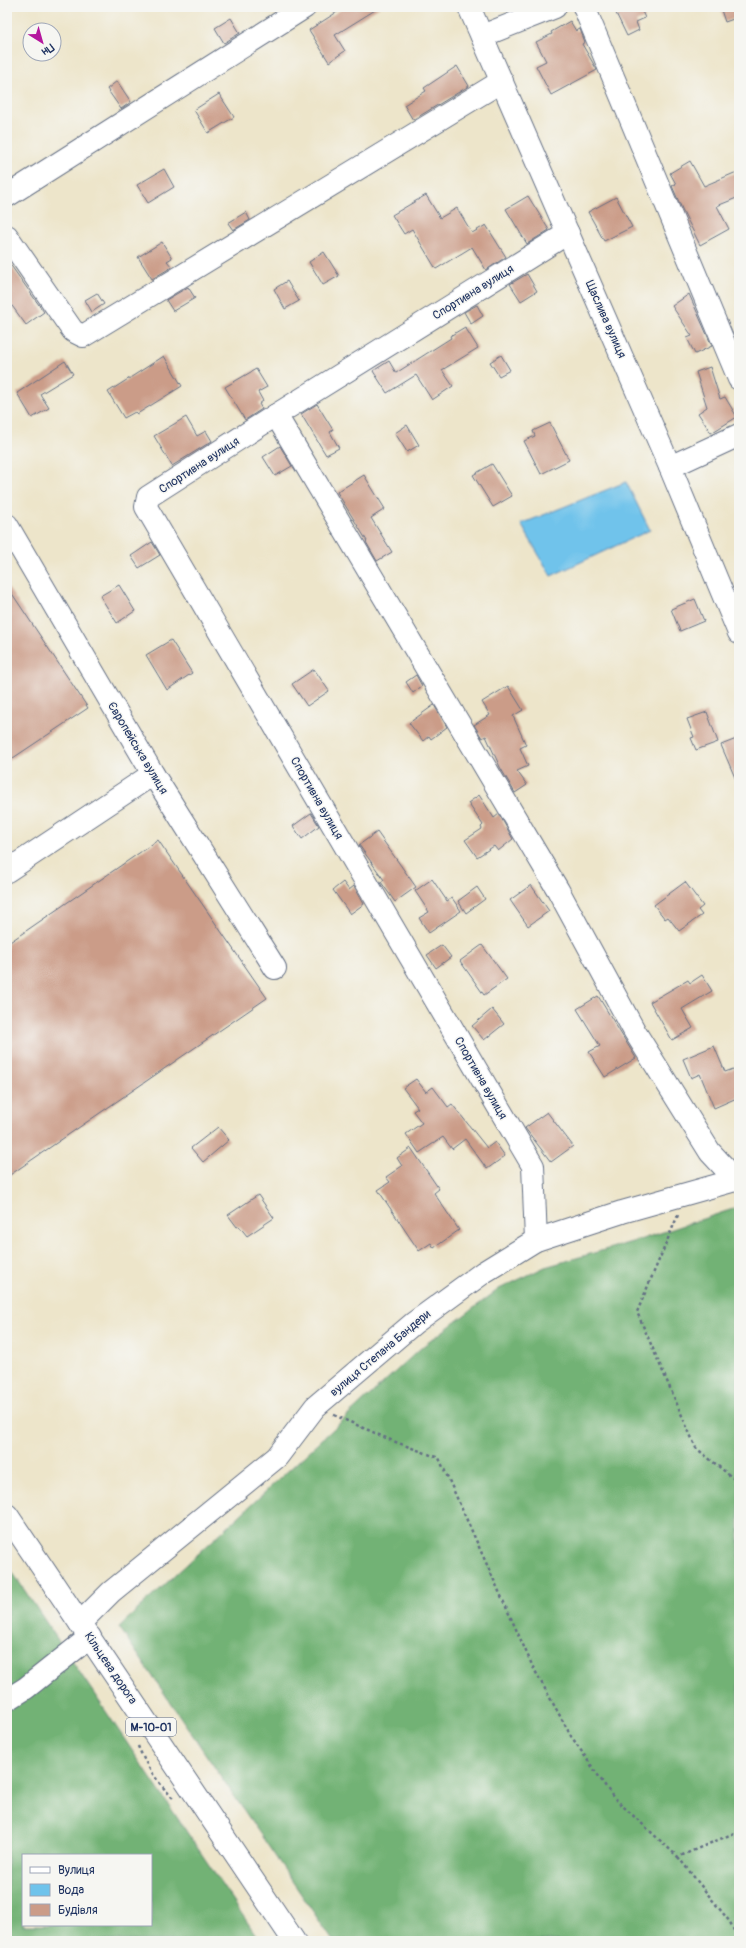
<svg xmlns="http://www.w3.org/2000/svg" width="746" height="1948" font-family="Pangolin,sans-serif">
	<rect width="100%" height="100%" fill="#f6f6f2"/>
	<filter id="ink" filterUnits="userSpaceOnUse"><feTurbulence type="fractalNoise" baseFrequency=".025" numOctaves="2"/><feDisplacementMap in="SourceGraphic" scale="8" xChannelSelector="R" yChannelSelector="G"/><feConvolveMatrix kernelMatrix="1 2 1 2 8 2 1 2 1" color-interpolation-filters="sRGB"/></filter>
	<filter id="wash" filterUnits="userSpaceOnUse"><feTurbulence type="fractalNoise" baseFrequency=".012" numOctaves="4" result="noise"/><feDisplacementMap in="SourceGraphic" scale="16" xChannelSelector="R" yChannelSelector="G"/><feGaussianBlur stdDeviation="0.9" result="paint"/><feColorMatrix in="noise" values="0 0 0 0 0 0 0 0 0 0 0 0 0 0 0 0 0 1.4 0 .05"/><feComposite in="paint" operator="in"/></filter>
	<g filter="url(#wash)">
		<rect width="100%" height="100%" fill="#ede5ca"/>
		<g fill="#72b274" stroke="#467069" fill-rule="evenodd">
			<path d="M739 1207V1941H333L119 1627 422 1347 499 1289 545 1267 639 1240Z"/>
			<path d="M7 1564 260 1941H7ZM23 1855H151V1925H23Z"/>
		</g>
		<path fill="#6fc3eb" stroke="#4579a4" d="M626 482 650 530 551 576 521 524Z"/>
		<g id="blocks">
			<g fill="#cb9c88">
				<path d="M345 7H380L335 35 345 51 329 62 309 30Z"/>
				<path d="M613 7H640L645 18 636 22 639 30 627 36Z"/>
				<path d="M720 7H739V17L725 22Z"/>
				<path d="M231 18 240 33 224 43 215 28Z"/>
				<path d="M570 21 576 31 580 29 585 42 582 44 597 70 551 95 536 66 546 61 536 42 552 34 551 32Z"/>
				<path d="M457 66 469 86 413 120 404 105 426 91 424 88Z"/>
				<path d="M117 81 131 102 121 109 107 89Z"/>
				<path d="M219 94 234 117 208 133 194 110Z"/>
				<path d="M690 161 704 186 739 171V197L717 206 729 229 700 245 682 209 672 186 676 184 670 173Z"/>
				<path d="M164 169 174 187 148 203 137 185Z"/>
				<path d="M426 195 440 218 457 208 472 233 486 225 506 257 486 270 472 247 436 269 412 229 404 234 392 215Z"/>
				<path d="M528 196 549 230 527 244 506 209Z"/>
				<path d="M616 197 632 227 604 241 588 212Z"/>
				<path d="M246 212 250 220 233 230 228 223Z"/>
				<path d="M162 242 172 258 167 261 172 267 152 279 138 257Z"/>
				<path d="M324 252 339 276 323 285 309 262Z"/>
				<path d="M7 260 44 312 26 325 7 299Z"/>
				<path d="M527 274 537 291 521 301 510 284Z"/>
				<path d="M287 281 299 301 285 309 274 289Z"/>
				<path d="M188 287 195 298 173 311 166 300Z"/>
				<path d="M97 293 104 304 92 312 85 300Z"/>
				<path d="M689 294 712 346 695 354 687 338 692 336 672 306Z"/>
				<path d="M477 305 483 316 471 324 464 312Z"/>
				<path d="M465 327 478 348 442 370 453 386 432 400 416 375 387 393 373 371 389 361 396 373 451 338 450 336Z"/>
				<path d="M501 355 510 370 499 376 490 362Z"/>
				<path d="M164 356 182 386 137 414 135 412 124 418 108 392Z"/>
				<path d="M65 361 73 374 40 394 49 408 32 418 17 393Z"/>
				<path d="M710 367 720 399 725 397 737 417 711 433 698 413 707 407 696 372Z"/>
				<path d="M256 369 267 387 258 392 263 401 259 404 262 409 245 420 225 387Z"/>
				<path d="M317 404 333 430 330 432 339 448 326 455 301 414Z"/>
				<path d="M186 417 197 436 206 431 212 441 172 466 154 436Z"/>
				<path d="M550 423 569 460 541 474 524 441 535 436 533 431Z"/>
				<path d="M407 425 419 445 407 452 395 433Z"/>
				<path d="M280 446 292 466 275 476 263 457Z"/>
				<path d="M492 464 512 496 493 507 473 475Z"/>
				<path d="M364 475 385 509 371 518 392 552 377 561 366 542 367 541 337 492Z"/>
				<path d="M152 542 160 555 139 568 131 556Z"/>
				<path d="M119 585 135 611 117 623 100 596Z"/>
				<path d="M7 586 88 708 7 762Z"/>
				<path d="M695 599 704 621 680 631 671 609Z"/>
				<path d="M171 640 192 673 167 690 146 655Z"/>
				<path d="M314 669 329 691 307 706 292 684Z"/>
				<path d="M416 675 422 686 413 693 406 682Z"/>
				<path d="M508 686 523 710 513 716 526 745 520 748 528 766 517 771 527 785 515 793 500 767 486 736 482 738 474 725 490 715 482 702Z"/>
				<path d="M434 705 447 727 431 739 429 736 423 741 409 723Z"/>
				<path d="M707 712 718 742 696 750 691 738 694 737 687 719Z"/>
				<path d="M739 738V787L721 745Z"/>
				<path d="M479 795 494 818 499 814 513 839 498 851 494 846 477 857 465 840 482 829 481 827 483 825 468 803Z"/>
				<path d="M311 813 319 826 302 839 293 826Z"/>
				<path d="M377 832 416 887 395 902 381 882 384 880 359 845Z"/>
				<path d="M158 840 267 998 7 1177V944Z"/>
				<path d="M432 879 447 901 452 898 461 911 429 933 419 918 429 912 415 891Z"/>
				<path d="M343 882 349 890 354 886 364 904 350 914 333 890Z"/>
				<path d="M685 882 703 906 698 910 702 915 679 931 668 917 665 919 654 905Z"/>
				<path d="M531 885 549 911 528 926 510 900Z"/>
				<path d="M477 887 485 899 466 913 458 901Z"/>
				<path d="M442 945 451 957 436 968 427 955Z"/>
				<path d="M482 945 507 979 484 995 460 961Z"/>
				<path d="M702 975 712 991 682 1009 693 1028 672 1040 650 1002 688 980 690 983Z"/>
				<path d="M598 996 636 1058 605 1077 589 1052 600 1046 577 1009Z"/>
				<path d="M492 1009 504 1024 484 1040 472 1026Z"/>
				<path d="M714 1046 725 1072 736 1068 739 1075V1097L714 1108 700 1074 691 1078 683 1059Z"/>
				<path d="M416 1079 426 1092 433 1087 448 1107 452 1104 487 1148 495 1142 505 1156 487 1169 465 1139 452 1149 443 1137 419 1153 406 1134 422 1123 413 1111 418 1108 403 1088Z"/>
				<path d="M547 1112 573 1146 551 1162 525 1128Z"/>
				<path d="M218 1127 229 1140 203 1162 191 1148Z"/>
				<path d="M411 1148 439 1189 434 1193 459 1230 434 1248 431 1243 419 1251 378 1190 390 1182 386 1177 402 1166 397 1158Z"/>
				<path d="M258 1195 274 1218 247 1236 239 1226 237 1227 228 1215Z"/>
			</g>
		</g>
	</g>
	<g filter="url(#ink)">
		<use href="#blocks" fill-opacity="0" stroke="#646f84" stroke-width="1"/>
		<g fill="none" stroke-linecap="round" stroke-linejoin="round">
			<g stroke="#646f84" stroke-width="24">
				<g id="minor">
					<path d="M469 7 670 467 739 633"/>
					<path d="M584 7 739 379"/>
					<path d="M482 36 555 7"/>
					<path d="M7 196 305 7"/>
					<path d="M7 236 73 331 83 336 502 81"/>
					<path d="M276 415 558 890 635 1032 710 1152 736 1180"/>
					<path d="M670 467 739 435"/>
					<path d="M7 525 153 774 275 968"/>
					<path d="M7 871 153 774"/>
					<path d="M536 1240 533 1166 146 507 148 497 276 415 568 233"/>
					<path d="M80 1623 111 1592 277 1457 315 1407 414 1323 484 1272 536 1240 622 1212 739 1179"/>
					<path d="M7 1700 26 1688 90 1637"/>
				</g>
			</g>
			<g stroke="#646f84" stroke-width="24">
				<path id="highway" d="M7 1515 294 1941"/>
			</g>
			<g stroke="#646f84" stroke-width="2.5" stroke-dasharray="3 3" stroke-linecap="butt">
				<path d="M678 1215 637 1312 696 1448 739 1483"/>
				<path d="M334 1415 393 1441 439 1458 533 1667 571 1736 613 1797 678 1857 739 1831"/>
				<path d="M138 1746C146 1766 158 1783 173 1798"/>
				<path d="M678 1857 730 1922 739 1941"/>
			</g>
			<use href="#minor" stroke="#fff" stroke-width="22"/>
			<use href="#highway" stroke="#fff" stroke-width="22"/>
		</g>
	</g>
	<g text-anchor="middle" stroke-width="3" stroke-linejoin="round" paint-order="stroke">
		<rect fill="#f6f6f2" stroke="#5d6b8a" stroke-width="1" x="126" y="1718" width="50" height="18" rx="3"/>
		<g font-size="11" font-weight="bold" fill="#1b2f5e">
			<text x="151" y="1731">М-10-01</text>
		</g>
		<g font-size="12" fill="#1b2f5e" stroke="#f6f6f2">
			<text transform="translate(473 292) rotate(-32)" y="4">Спортивна вулиця</text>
			<text transform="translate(606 319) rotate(66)" y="4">Щаслива вулиця</text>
			<text transform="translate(199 465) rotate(-33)" y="4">Спортивна вулиця</text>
			<text transform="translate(138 748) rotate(59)" y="4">Європейська вулиця</text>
			<text transform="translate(317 798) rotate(60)" y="4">Спортивна вулиця</text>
			<text transform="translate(481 1078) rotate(60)" y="4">Спортивна вулиця</text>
			<text transform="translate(380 1353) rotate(-40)" y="4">вулиця Степана Бандери</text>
			<text transform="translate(111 1668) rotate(56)" y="4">Кільцева дорога</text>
		</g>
	</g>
	<rect width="746" height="1948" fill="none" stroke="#f6f6f2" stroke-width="24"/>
	<rect x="22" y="1854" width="130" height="72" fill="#f6f6f2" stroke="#9ea6b7"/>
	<rect x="30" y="1867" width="20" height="6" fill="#ffffff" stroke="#9ea6b7"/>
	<text x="58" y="1874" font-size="12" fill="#1b2f5e">Вулиця</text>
	<rect x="30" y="1884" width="20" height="12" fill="#6fc3eb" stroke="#9ea6b7"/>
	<text x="58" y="1894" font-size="12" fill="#1b2f5e">Вода</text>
	<rect x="30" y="1904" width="20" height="12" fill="#cb9c88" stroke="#9ea6b7"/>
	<text x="58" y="1914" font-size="12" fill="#1b2f5e">Будівля</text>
	<g transform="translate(42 42) rotate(143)"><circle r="19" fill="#f6f6f2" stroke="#9ea6b7"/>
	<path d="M0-3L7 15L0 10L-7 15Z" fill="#b5179e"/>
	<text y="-6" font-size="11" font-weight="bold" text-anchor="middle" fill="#1b2f5e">Пн</text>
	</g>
</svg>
